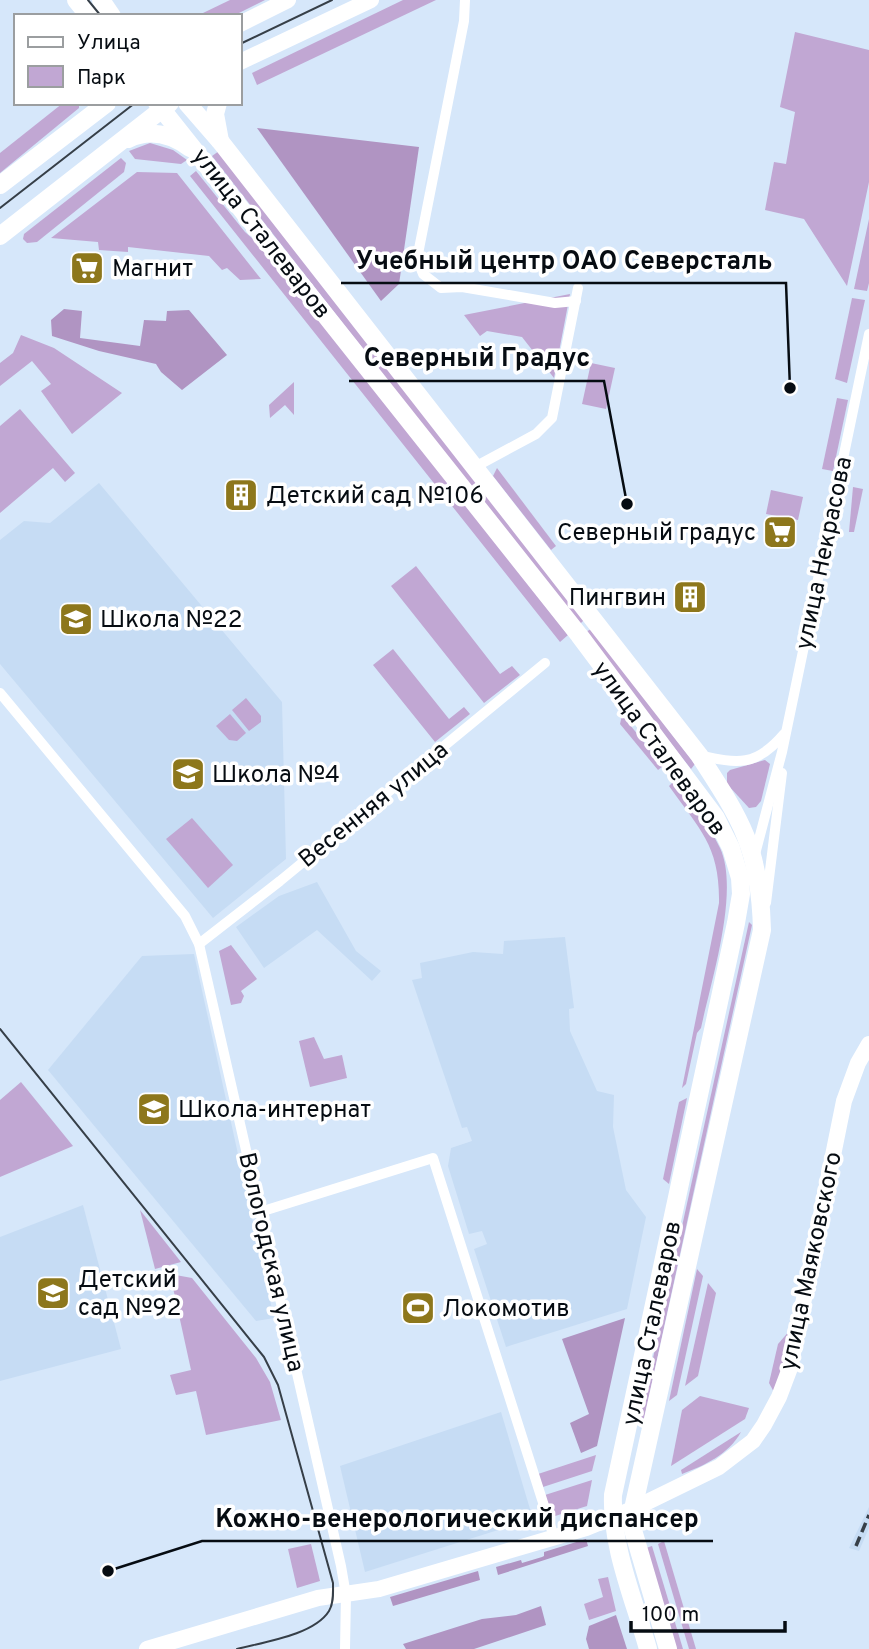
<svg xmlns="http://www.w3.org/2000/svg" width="869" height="1649" font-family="Overpass,sans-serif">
	<rect width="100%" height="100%" fill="#d6e7fa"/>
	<g fill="#c6dcf4">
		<path d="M99 483 282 702 286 859 213 918 0 664V540L24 521 50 523Z"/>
		<path d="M317 882 356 951 381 971 372 981 317 930 264 968 236 927 279 896Z"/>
		<path d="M565 937 574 1008 569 1009 570 1031 597 1091 614 1095 613 1127 626 1190 646 1217 627 1309 506 1347 474 1249 487 1244 482 1231 469 1234 448 1166 451 1148 472 1141 467 1127 462 1128 412 980 422 978 420 963 473 952 503 954 504 941Z"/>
		<path d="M194 954 274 1318 256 1321 48 1070 142 956Z"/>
		<path d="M83 1205 121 1349 0 1381V1237Z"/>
		<path d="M501 1412 533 1519 365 1572 340 1466Z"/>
		<path d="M869 1507V1528L859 1551 849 1548Z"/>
	</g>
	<g fill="#c1a7d3">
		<path d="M230 0H265L233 16H204L203 13Z"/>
		<path d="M403 0H436L257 85 252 73Z"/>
		<path d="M795 32 869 50V182L847 286 804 219 765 210 774 162 786 164 795 112 780 107Z"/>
		<path d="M63 103H79V108L0 173V153Z"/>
		<path d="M150 143 173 150 187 160 181 164 135 159 129 151Z"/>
		<path d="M219 151 584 620 579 625 212 156Z"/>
		<path d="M121 158 126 163 124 172 37 242 27 243 23 239 24 234Z"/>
		<path d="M196 171 245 232 263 248 568 635 560 642 190 176Z"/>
		<path d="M137 172 177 173 261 279 240 280 227 268 222 270 209 256 128 247V252L99 250 98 242 51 238Z"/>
		<path d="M869 219V283L867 291 854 289Z"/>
		<path d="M570 294 554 378 522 337 487 331 480 336 464 315Z"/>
		<path d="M852 298 865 300 847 383 835 379Z"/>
		<path d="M21 335 54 348 122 393 72 434 41 391 51 384 32 361 0 386V363L13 353Z"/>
		<path d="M591 363 615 368 606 409 582 404Z"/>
		<path d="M294 382V415L285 405 270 418 269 405Z"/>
		<path d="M837 398 848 400 833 471 822 469Z"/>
		<path d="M20 409 75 473 65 482 53 468 0 513V426Z"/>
		<path d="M497 468 556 546 551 550 493 476Z"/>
		<path d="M853 487 863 489 854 532H849Z"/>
		<path d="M771 490 803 497 798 520 766 514Z"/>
		<path d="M416 566 500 674 512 666 520 675 484 703 391 586Z"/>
		<path d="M591 629 695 764 691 769 584 633Z"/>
		<path d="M393 649 449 719 464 707 470 714 435 742 373 665Z"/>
		<path d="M246 698 261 716V722L249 731 232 710Z"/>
		<path d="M230 714 246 733 237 741 229 740 216 726Z"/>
		<path d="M622 715 663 766 658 770 620 724Z"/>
		<path d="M765 760 770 764 761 801 756 807 749 808 727 784V773L730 770Z"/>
		<path d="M674 781C690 803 709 824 720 848 740 891 711 981 701 1028L697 1033 686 1084 682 1088 719 903C720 846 700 830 669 786Z"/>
		<path d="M192 818 233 865 208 888 166 839Z"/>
		<path d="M749 922 752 925 644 1419 640 1417Z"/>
		<path d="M231 945 257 979 241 991 244 996 241 1003 231 1005 219 951Z"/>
		<path d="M314 1037 324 1059 342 1055 347 1078 310 1087 299 1041Z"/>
		<path d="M21 1082 73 1146 0 1177V1100Z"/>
		<path d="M687 1098 669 1184 663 1179 679 1102Z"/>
		<path d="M140 1210 181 1262 155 1269Z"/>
		<path d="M697 1269 703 1276 677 1395 669 1401Z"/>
		<path d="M170 1274 192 1278 256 1358 270 1382 281 1420 206 1435 196 1391 176 1395 170 1375 191 1370Z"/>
		<path d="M708 1283 716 1293 698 1376 685 1386Z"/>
		<path d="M791 1329 794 1331 775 1394 769 1383 778 1344Z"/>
		<path d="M700 1396 749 1408 745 1419 671 1466 682 1410Z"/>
		<path d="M741 1432C728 1455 705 1465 682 1474L681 1470Z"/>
		<path d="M596 1455 592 1471 543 1487 538 1474Z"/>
		<path d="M592 1480 587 1506 552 1517 545 1495Z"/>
		<path d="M664 1541 696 1649H689L658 1544Z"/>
		<path d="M311 1544 320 1581 297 1588 288 1549Z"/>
		<path d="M652 1546 683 1649H674L643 1549Z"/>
		<path d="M608 1577 616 1611 589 1620 584 1604 603 1597 598 1579Z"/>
	</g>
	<g fill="#b094c2">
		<path d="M257 128 419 147 399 284 381 301Z"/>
		<path d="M64 309 82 311 80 338 140 346 144 320 166 321 167 311 189 310 227 355 182 390 161 372 156 364 99 351 52 336 51 320Z"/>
		<path d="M625 1318 597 1446 581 1453 570 1423 589 1414 562 1339Z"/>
		<path d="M586 1539 588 1546 498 1575 496 1567 521 1560 522 1563 542 1557 544 1556V1552Z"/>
		<path d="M478 1571 480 1580 393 1606 390 1597Z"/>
		<path d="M541 1606 546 1625 474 1649H406L403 1644 482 1619 516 1615Z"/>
		<path d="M616 1615 627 1649H589L586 1639 589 1626Z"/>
	</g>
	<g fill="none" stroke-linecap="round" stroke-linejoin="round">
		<g stroke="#fff" stroke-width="10">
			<path d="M465 0 464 21 417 259 423 274 441 288 462 287 555 303 576 301"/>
			<path d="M473 468 536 434 552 418 578 288"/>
			<path d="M0 693 185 916 199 944 341 1566 346 1595 345 1649"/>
			<path d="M699 755C738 764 756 767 784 734"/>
			<path d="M754 858 782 752 869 334"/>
			<path d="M766 903 782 773"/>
			<path d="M199 944 280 881 545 663"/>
			<path d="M260 1212 433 1158 554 1537"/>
		</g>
		<g stroke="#fff" stroke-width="16">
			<path d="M240 24 288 0"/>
			<path d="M240 62 371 0"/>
			<path d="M147 1649 318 1598 379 1589 586 1528 633 1509 719 1467 753 1441 764 1425 779 1397 790 1368 844 1101 858 1063 869 1044"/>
		</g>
		<g stroke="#fff" stroke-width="18">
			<path d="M76 0 89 16"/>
			<path d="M101 0 112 16"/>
			<path d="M157 103 579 635 716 818 731 848 740 878 741 894 736 923 613 1495C611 1547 634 1599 648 1649"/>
			<path d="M187 103 220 141 699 755C742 821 760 849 762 930L633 1509V1530L668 1649"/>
			<path d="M218 103 215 114 220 141"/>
			<path d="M128 139C149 129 171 134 190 148"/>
			<path d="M0 185 107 103"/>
			<path d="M0 236 170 103"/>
		</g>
		<g stroke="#363f48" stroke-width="2">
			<path d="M88 0 101 16"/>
			<path d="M240 44 332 0"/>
			<path d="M0 208 135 103"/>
			<path d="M0 1029 264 1357 278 1385 333 1583C333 1592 334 1603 329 1611 314 1635 264 1642 237 1649"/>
		</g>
		<path stroke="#363f48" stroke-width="3.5" stroke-dasharray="10 5" stroke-linecap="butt" d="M856 1546 869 1515"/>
	</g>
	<defs>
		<g id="supermarket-square" transform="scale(1.75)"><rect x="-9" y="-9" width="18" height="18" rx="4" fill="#8d771c" stroke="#fff"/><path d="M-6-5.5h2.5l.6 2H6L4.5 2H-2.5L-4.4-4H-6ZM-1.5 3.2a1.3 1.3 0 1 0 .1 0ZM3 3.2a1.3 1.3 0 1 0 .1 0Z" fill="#fff"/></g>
		<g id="building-square" transform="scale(1.75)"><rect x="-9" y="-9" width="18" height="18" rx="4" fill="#8d771c" stroke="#fff"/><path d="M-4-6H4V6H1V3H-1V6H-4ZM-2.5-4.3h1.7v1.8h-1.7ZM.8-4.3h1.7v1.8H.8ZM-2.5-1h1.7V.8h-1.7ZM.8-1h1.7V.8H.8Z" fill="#fff"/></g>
		<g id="school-square" transform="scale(1.75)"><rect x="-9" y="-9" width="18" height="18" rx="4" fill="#8d771c" stroke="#fff"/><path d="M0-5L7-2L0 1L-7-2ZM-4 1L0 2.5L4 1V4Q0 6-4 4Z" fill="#fff"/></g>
		<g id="stadium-square" transform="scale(1.75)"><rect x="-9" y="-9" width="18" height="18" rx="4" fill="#8d771c" stroke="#fff"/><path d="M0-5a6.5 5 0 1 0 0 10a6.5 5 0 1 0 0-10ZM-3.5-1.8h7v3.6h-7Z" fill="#fff"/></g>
	</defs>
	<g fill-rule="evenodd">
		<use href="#supermarket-square" x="87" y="268"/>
		<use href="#building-square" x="241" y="495"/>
		<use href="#supermarket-square" x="780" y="532"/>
		<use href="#building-square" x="690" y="597"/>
		<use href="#school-square" x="76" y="619"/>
		<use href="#school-square" x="188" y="774"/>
		<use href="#school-square" x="154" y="1109"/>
		<use href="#school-square" x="53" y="1293"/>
		<use href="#stadium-square" x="418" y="1308"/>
	</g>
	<g text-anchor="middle" stroke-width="7" stroke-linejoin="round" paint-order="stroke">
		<g font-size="24" fill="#060c12" stroke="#fff">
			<text transform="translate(262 233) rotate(52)" y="8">улица Сталеваров</text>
			<text transform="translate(823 553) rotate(-78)" y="8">улица Некрасова</text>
			<text transform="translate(660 748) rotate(54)" y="8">улица Сталеваров</text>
			<text transform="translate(373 804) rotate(-39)" y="8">Весенняя улица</text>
			<text transform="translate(810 1261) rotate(-78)" y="8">улица Маяковского</text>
			<text transform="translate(272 1262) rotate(77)" y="8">Вологодская улица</text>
			<text transform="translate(651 1323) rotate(-78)" y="8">улица Сталеваров</text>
		</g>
		<g font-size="24" fill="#060c12" stroke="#fff" text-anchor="start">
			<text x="112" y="276">Магнит</text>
			<text x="266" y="503">Детский сад №106</text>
			<text x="756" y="540" text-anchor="end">Северный градус</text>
			<text x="666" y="605" text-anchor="end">Пингвин</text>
			<text x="100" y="627">Школа №22</text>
			<text x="212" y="782">Школа №4</text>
			<text x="178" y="1117">Школа-интернат</text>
			<text x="78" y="1287">Детский<tspan x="78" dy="28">сад №92</tspan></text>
			<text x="442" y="1316">Локомотив</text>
		</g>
	</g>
	<path fill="none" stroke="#060c12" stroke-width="2.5" d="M790 388L786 283H341M627 504L604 381H349M108 1571L202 1541H713"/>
	<g fill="#060c12" stroke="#fff" stroke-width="2.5">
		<circle cx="790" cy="388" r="7"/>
		<circle cx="627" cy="504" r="7"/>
		<circle cx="108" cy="1571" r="7"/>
	</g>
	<g font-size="26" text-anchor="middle" font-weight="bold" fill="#060c12" stroke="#fff" stroke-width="7" stroke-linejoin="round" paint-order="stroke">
		<text x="564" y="269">Учебный центр ОАО Северсталь</text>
		<text x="477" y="366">Северный Градус</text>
		<text x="457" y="1527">Кожно-венерологический диспансер</text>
	</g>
	<rect x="14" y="14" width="228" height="91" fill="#ffffff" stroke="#9b9ea0" stroke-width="2"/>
	<rect x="28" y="37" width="35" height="10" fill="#ffffff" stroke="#9b9ea0" stroke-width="2"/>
	<text x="77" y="49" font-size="21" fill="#060c12">Улица</text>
	<rect x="28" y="66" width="35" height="21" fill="#c1a7d3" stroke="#9b9ea0" stroke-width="2"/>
	<text x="77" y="84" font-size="21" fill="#060c12">Парк</text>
	<path d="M631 1621v10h154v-10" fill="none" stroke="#060c12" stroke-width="3.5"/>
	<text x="642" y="1621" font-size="21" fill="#060c12" stroke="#ffffff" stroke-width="5" paint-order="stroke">100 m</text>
</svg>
